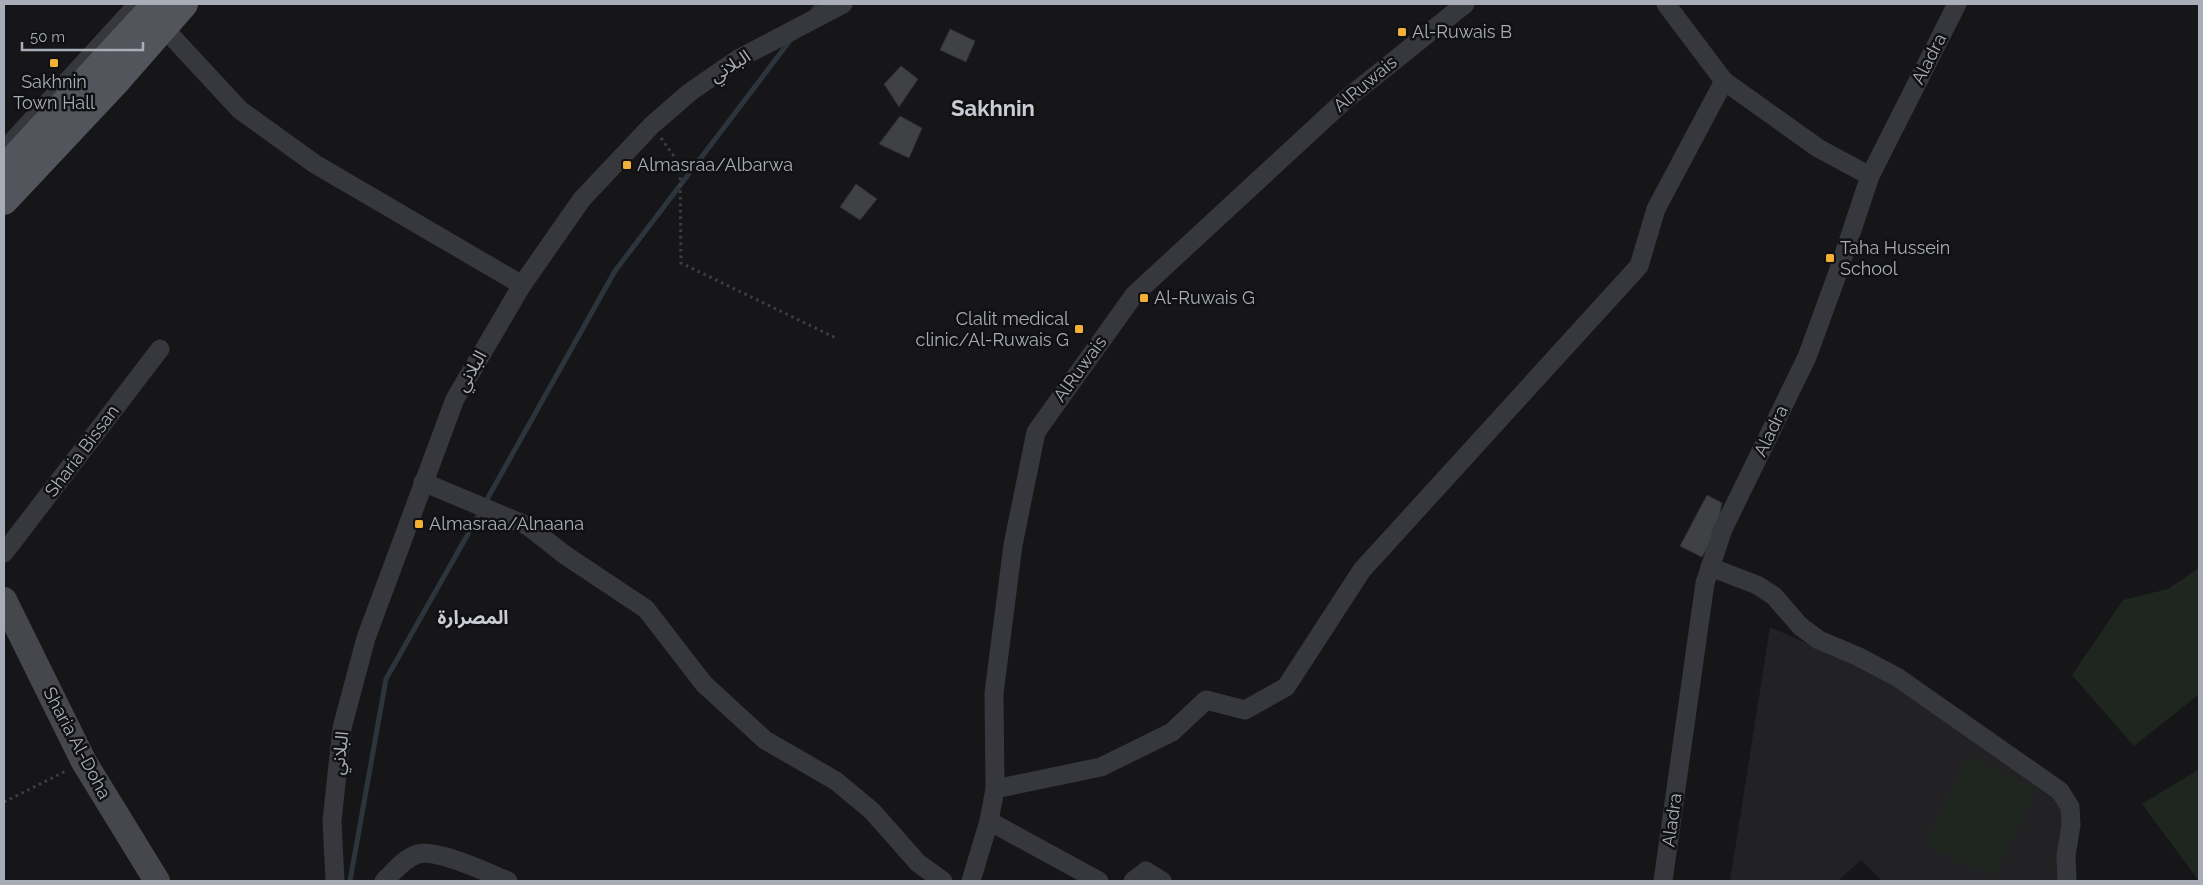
<svg xmlns="http://www.w3.org/2000/svg" width="2203" height="885" font-family="Raleway,'Noto Sans Arabic',sans-serif">
	<rect width="100%" height="100%" fill="#161618"/>
	<path fill="#222225" d="M1770 627 1912 690 2064 797 2061 881H1882L1861 860 1838 881H1730Z"/>
	<g fill="#1e261f">
		<path d="M2199 568V697L2198 695 2134 746 2072 675 2123 600 2168 589Z"/>
		<path d="M1968 756 2036 790 1993 877 1925 844Z"/>
		<path d="M2199 769V881L2142 804Z"/>
	</g>
	<g fill="none" stroke-linecap="round" stroke-linejoin="round">
		<g stroke="#2c353c" stroke-width="5">
			<path d="M811 13 818 4"/>
			<path d="M485 503 615 271 792 38"/>
			<path d="M350 881 386 679 481 511"/>
		</g>
	</g>
	<g fill="#404145" stroke="#303034">
		<path d="M950 29 975 41 966 62 940 50Z"/>
		<path d="M901 66 918 79 899 107 884 84Z"/>
		<path d="M900 116 922 128 909 158 879 144Z"/>
		<path d="M856 184 877 199 860 220 840 207Z"/>
		<path d="M1707 495 1722 503 1716 532 1702 557 1680 546Z"/>
	</g>
	<g fill="none" stroke-linecap="round" stroke-linejoin="round">
		<g stroke="#3d3f44" stroke-width="3" stroke-dasharray="2.5 4" stroke-linecap="butt">
			<path d="M661 138 680 165 681 263 836 338"/>
			<path d="M4 802 66 771"/>
		</g>
		<path stroke="#37383d" stroke-width="9" d="M4 143 131 4"/>
		<g stroke="#37383d" stroke-width="19">
			<path d="M163 27 240 110 315 164 522 285"/>
			<path d="M1724 81 1818 148 1870 176"/>
			<path d="M423 482 528 526 565 555 646 609 704 684 765 740 836 781 872 811 918 863 943 881"/>
			<path d="M4 553 160 349"/>
			<path d="M1710 567 1757 585 1774 596 1800 626 1819 640 1857 656 1897 677 2060 791 2070 807 2071 825 2066 856 2067 881"/>
			<path d="M995 789 1101 767 1172 732 1206 700 1245 710 1286 687 1362 570 1639 266 1656 209 1724 81 1666 4"/>
			<path d="M989 821 1099 881"/>
			<path d="M335 881 332 821 342 728 366 638 455 399 522 285 582 199 652 125 690 92 738 59 843 4"/>
			<path d="M384 881C394 872 404 858 418 854 438 849 488 873 508 881"/>
			<path d="M971 881 989 821 995 789 994 693 1013 545 1036 432 1134 295 1345 100 1465 4"/>
			<path d="M1133 881 1146 871 1162 881"/>
			<path d="M1663 881 1705 583 1723 529 1807 357 1837 275 1870 176 1957 4"/>
		</g>
		<path stroke="#45474d" stroke-width="26" d="M4 600 84 762 157 881"/>
		<g stroke="#53555c" stroke-width="28">
			<path d="M4 169 156 4"/>
			<path d="M4 201 113 85 184 4"/>
		</g>
	</g>
	<g fill="#f2b134" stroke="#111113" stroke-width="2">
		<rect x="1397" y="27" width="10" height="10" rx="2.5"/>
		<rect x="49" y="58" width="10" height="10" rx="2.5"/>
		<rect x="622" y="160" width="10" height="10" rx="2.5"/>
		<rect x="1825" y="253" width="10" height="10" rx="2.5"/>
		<rect x="1139" y="293" width="10" height="10" rx="2.5"/>
		<rect x="1074" y="324" width="10" height="10" rx="2.5"/>
		<rect x="414" y="519" width="10" height="10" rx="2.5"/>
	</g>
	<g text-anchor="middle" stroke-width="5" stroke-linejoin="round" paint-order="stroke">
		<g font-size="18" fill="#a8adb8" stroke="#111113" text-anchor="start">
			<text x="1412" y="38">Al-Ruwais B</text>
			<text x="54" y="88" text-anchor="middle">Sakhnin<tspan x="54" dy="21">Town Hall</tspan></text>
			<text x="637" y="171">Almasraa/Albarwa</text>
			<text x="1840" y="254">Taha Hussein<tspan x="1840" dy="21">School</tspan></text>
			<text x="1154" y="304">Al-Ruwais G</text>
			<text x="1069" y="325" text-anchor="end">Clalit medical<tspan x="1069" dy="21">clinic/Al-Ruwais G</tspan></text>
			<text x="429" y="530">Almasraa/Alnaana</text>
		</g>
		<g font-size="18" fill="#a8adb8" stroke="#111113">
			<text transform="translate(1929 59) rotate(-63)" y="6">Aladra</text>
			<text transform="translate(730 66) rotate(-32)" y="6">البلاني</text>
			<text transform="translate(1365 84) rotate(-40)" y="6">AlRuwais</text>
			<text transform="translate(1080 369) rotate(-54)" y="6">AlRuwais</text>
			<text transform="translate(471 371) rotate(-60)" y="6">البلاني</text>
			<text transform="translate(1771 431) rotate(-64)" y="6">Aladra</text>
			<text transform="translate(82 451) rotate(-53)" y="6">Sharia Bissan</text>
			<text transform="translate(77 743) rotate(62)" y="6">Sharia Al-Doha</text>
			<text transform="translate(340 753) rotate(-83)" y="6">البلاني</text>
			<text transform="translate(1672 820) rotate(-82)" y="6">Aladra</text>
		</g>
		<g font-size="19" font-weight="bold" fill="#c9ccd4" stroke="#111113">
			<text x="473" y="624">المصرارة</text>
		</g>
		<g font-size="22" font-weight="bold" fill="#c9ccd4" stroke="#111113">
			<text x="993" y="116">Sakhnin</text>
		</g>
	</g>
	<rect width="2203" height="885" fill="none" stroke="#a8adb8" stroke-width="10"/>
	<path d="M22 42v8h121v-8" fill="none" stroke="#a8adb8" stroke-width="2.5"/>
	<text x="30" y="42" font-size="15" fill="#a8adb8" stroke="#111113" stroke-width="4" paint-order="stroke">50 m</text>
</svg>
